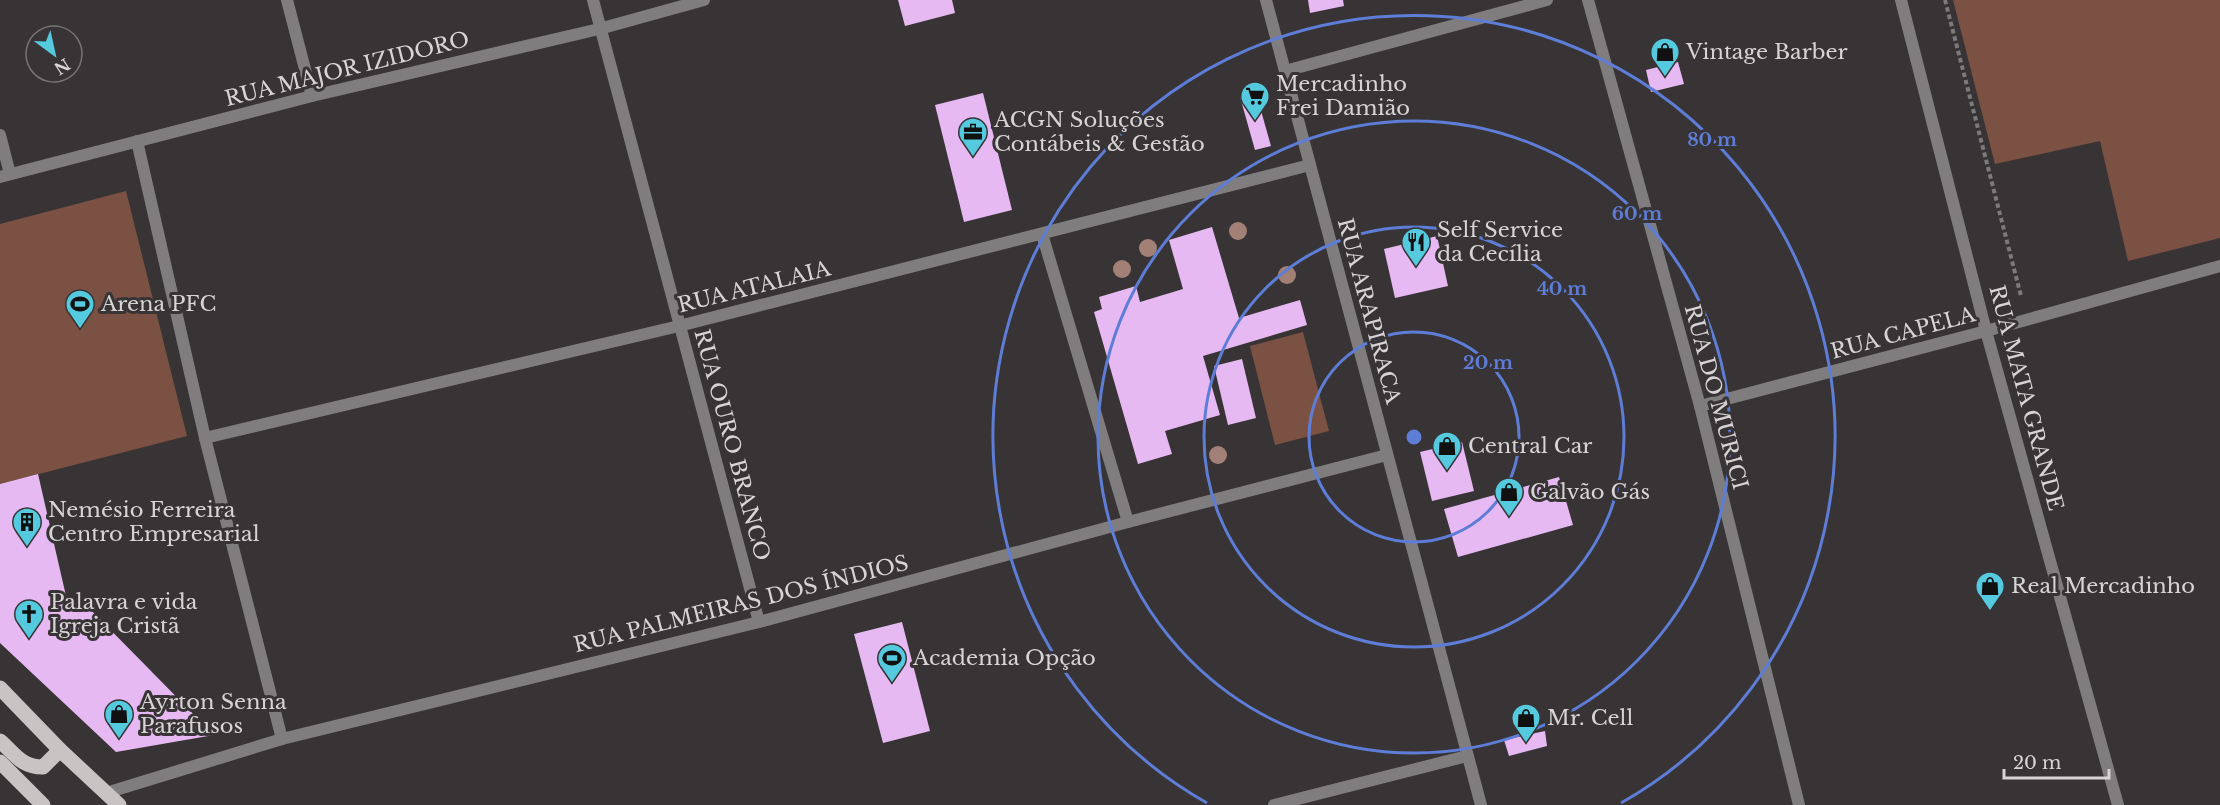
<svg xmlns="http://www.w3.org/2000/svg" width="2220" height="805" font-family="'Libre Baskerville',serif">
	<rect width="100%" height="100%" fill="#383436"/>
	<g fill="#7a5142">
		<path d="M1953 0H2220V238L2128 261 2100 141 1995 164Z"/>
		<path d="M126 191 187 436 0 484V224Z"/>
		<path d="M1303 332 1329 431 1275 445 1250 346Z"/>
	</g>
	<g fill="#e7b9f3">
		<path d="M898 0H952L955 13 905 26Z"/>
		<path d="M1308 0H1343L1344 6 1310 13Z"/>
		<path d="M1678 62 1684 84 1651 92 1646 70Z"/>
		<path d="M983 93 1012 210 964 222 935 105Z"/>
		<path d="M1256 93 1271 146 1255 150 1240 97Z"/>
		<path d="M1212 227 1239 318 1300 300 1307 325 1203 356 1220 415 1165 431 1172 454 1138 464 1094 312 1102 309 1099 297 1136 286 1140 302 1183 289 1169 240Z"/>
		<path d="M1437 236 1448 286 1395 298 1384 249Z"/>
		<path d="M1242 359 1256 418 1228 425 1214 366Z"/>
		<path d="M1462 442 1474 491 1432 501 1420 452Z"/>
		<path d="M38 474 69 609 85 604 214 735 116 752 0 643V484Z"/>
		<path d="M1559 477 1573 525 1458 557 1444 509Z"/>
		<path d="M902 622 930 731 883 743 854 634Z"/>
		<path d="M1545 731 1547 746 1509 756 1504 740Z"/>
	</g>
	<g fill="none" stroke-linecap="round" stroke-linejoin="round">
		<path stroke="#7e7a7c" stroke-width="4" stroke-dasharray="4.5 3" stroke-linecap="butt" d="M1945 0 2021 296"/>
		<g stroke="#7f7d7d" stroke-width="12">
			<path d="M287 0 312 96"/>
			<path d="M593 0 759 622"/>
			<path d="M1588 0 1700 406 1799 805"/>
			<path d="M1901 0 1986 331 2118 805"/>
			<path d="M1285 71 1547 0"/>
			<path d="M0 135 10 174"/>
			<path d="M137 141 205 438 282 739"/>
			<path d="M0 177 312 96 599 29 704 0"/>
			<path d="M1042 234 1128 522"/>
			<path d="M1700 406 1986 331 2220 266"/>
			<path d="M205 438 679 326 1310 165"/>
			<path d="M106 793 282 739 759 622 1128 522 1387 455"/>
			<path d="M1274 805 1467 756"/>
		</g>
		<path stroke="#7f7d7d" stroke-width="12" d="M1266 0 1481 805"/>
		<g stroke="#c8c4c4" stroke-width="15">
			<path d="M0 688 60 750 119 805"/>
			<path d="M0 741C15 754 21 767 43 767L60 750"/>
			<path d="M0 762 43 805"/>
		</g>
	</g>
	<g fill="#a38076">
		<circle cx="1238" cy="231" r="9"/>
		<circle cx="1148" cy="248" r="9"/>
		<circle cx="1122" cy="269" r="9"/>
		<circle cx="1287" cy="275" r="9"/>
		<circle cx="1218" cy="455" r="9"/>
	</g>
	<g fill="none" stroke="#5e7dd7" stroke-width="3">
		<circle cx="1414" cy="437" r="105"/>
		<circle cx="1414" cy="437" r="210"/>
		<circle cx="1414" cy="437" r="316"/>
		<path d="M1207 803A421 421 0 1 1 1621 803"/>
	</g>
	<defs>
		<g id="shop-pin" transform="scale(1.5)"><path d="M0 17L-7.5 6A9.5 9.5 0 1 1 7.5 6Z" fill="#55cadf" stroke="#383436"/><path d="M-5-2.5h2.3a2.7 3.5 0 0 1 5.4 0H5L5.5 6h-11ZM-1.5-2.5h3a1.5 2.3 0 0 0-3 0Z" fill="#111"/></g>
		<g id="supermarket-pin" transform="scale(1.5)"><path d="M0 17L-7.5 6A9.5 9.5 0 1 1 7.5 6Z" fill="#55cadf" stroke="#383436"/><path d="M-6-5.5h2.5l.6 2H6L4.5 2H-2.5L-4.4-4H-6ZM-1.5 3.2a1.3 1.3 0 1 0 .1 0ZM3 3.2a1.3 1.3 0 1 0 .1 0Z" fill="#111"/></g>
		<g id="office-pin" transform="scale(1.5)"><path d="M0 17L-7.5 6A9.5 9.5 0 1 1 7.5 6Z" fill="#55cadf" stroke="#383436"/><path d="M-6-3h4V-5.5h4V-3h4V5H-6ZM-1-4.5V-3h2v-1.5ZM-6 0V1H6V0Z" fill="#111"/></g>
		<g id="restaurant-pin" transform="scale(1.5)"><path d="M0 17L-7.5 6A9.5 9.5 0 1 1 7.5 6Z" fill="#55cadf" stroke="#383436"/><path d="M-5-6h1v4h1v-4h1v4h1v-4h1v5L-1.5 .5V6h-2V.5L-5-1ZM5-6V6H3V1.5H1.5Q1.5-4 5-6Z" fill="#111"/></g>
		<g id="stadium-pin" transform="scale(1.5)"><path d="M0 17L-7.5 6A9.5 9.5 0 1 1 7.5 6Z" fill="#55cadf" stroke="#383436"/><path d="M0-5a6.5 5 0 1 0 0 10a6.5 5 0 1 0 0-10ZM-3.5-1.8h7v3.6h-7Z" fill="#111"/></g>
		<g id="building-pin" transform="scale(1.5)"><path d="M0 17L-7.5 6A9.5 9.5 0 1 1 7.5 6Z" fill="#55cadf" stroke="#383436"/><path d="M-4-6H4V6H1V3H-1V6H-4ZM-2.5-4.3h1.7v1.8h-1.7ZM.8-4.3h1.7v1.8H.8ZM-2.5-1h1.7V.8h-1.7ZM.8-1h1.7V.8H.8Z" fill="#111"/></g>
		<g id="church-pin" transform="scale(1.5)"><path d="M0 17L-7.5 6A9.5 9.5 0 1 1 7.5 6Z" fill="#55cadf" stroke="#383436"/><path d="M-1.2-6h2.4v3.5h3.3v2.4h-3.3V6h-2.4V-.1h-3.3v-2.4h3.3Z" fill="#111"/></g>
	</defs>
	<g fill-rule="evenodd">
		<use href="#shop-pin" x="1665" y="52"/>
		<use href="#supermarket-pin" x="1255" y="96"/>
		<use href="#office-pin" x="973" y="132"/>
		<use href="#restaurant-pin" x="1416" y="242"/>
		<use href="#stadium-pin" x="80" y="304"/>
		<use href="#shop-pin" x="1447" y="446"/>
		<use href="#shop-pin" x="1509" y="492"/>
		<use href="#building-pin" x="27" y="522"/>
		<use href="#shop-pin" x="1990" y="586"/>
		<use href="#church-pin" x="29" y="614"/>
		<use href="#stadium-pin" x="892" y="658"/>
		<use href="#shop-pin" x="119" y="714"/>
		<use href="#shop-pin" x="1526" y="718"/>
	</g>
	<g text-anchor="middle" stroke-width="6" stroke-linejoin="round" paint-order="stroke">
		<g font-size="21" fill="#d7d4d6" stroke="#383436" text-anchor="start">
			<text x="1686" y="59">Vintage Barber</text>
			<text x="1276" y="91">Mercadinho<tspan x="1276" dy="24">Frei Damião</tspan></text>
			<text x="994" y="127">ACGN Soluções<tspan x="994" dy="24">Contábeis &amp; Gestão</tspan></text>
			<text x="1437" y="237">Self Service<tspan x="1437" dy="24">da Cecília</tspan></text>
			<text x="101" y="311">Arena PFC</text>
			<text x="1468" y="453">Central Car</text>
			<text x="1530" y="499">Galvão Gás</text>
			<text x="48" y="517">Nemésio Ferreira<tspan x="48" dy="24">Centro Empresarial</tspan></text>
			<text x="2011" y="593">Real Mercadinho</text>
			<text x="50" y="609">Palavra e vida<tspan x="50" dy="24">Igreja Cristã</tspan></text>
			<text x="913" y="665">Academia Opção</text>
			<text x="140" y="709">Ayrton Senna<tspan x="140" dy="24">Parafusos</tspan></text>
			<text x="1547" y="725">Mr. Cell</text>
		</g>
		<g font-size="21" fill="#d7d4d6" stroke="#383436">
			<text transform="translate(347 69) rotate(-14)" y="7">RUA MAJOR IZIDORO</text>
			<text transform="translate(754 287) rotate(-14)" y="7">RUA ATALAIA</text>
			<text transform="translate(1369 311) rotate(75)" y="7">RUA ARAPIRACA</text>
			<text transform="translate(1903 333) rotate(-15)" y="7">RUA CAPELA</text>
			<text transform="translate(1716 397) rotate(75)" y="7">RUA DO MURICI</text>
			<text transform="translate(2026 398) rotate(75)" y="7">RUA MATA GRANDE</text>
			<text transform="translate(732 445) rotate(75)" y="7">RUA OURO BRANCO</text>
			<text transform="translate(741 604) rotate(-14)" y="7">RUA PALMEIRAS DOS ÍNDIOS</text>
		</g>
	</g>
	<circle cx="1414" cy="437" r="9" fill="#5e7dd7" stroke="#383436" stroke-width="3"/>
	<g font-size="18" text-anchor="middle" font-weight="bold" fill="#5e7dd7" stroke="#383436" stroke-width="6" stroke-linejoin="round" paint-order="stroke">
		<text x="1712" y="146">80 m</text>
		<text x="1637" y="220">60 m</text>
		<text x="1562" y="295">40 m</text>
		<text x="1488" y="369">20 m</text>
	</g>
	<g transform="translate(54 54) rotate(147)"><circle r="28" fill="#383436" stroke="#787476" stroke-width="1.5"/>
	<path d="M0-4.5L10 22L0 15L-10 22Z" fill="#55cadf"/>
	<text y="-9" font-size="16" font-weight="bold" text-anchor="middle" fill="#d7d4d6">N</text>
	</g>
	<path d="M2004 769v9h105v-9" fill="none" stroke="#d7d4d6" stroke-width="3"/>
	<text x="2013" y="769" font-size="18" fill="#d7d4d6" stroke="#383436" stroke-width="4.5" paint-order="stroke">20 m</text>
</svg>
